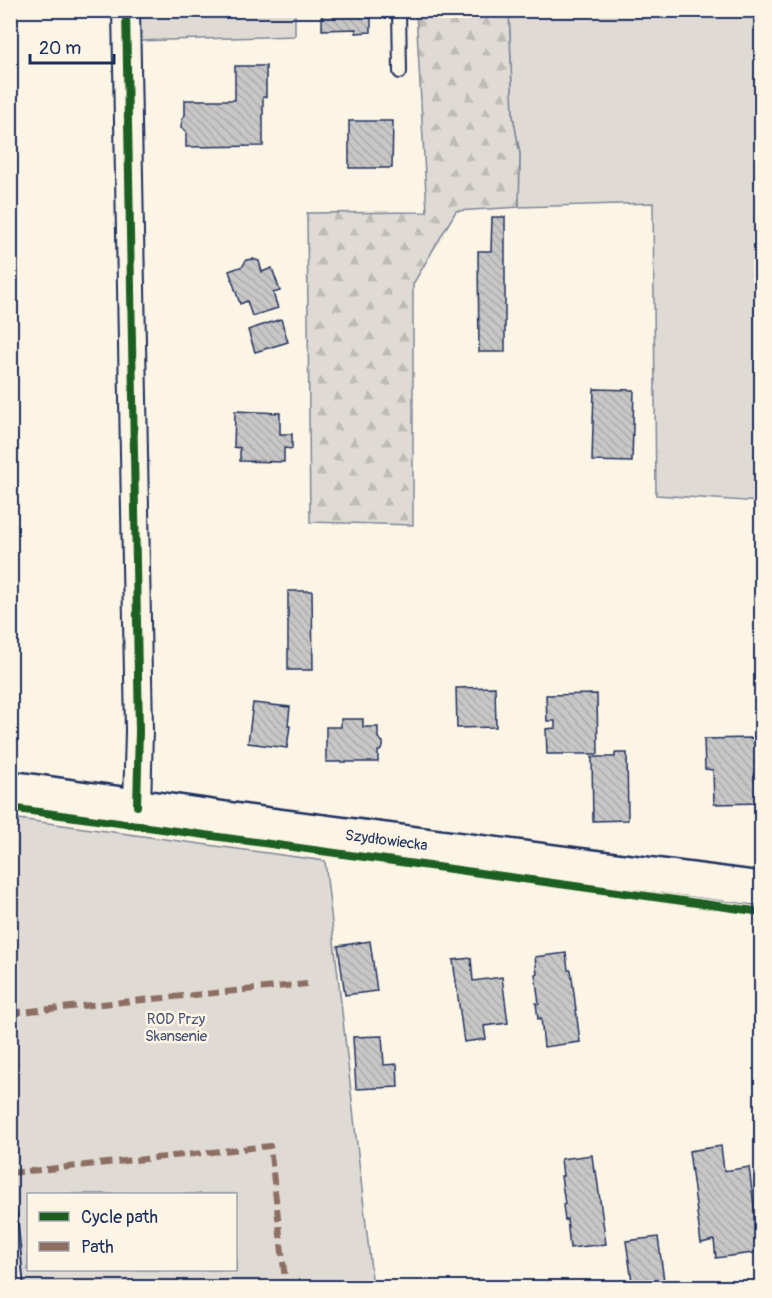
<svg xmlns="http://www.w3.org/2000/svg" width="772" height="1298" font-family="Pangolin,sans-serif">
	<defs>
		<pattern id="forest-firs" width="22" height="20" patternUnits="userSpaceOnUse" patternTransform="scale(1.5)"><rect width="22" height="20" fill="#dfdbd4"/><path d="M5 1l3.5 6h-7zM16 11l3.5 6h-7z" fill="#bfbcb8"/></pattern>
		<pattern id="building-back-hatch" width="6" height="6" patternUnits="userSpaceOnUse" patternTransform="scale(1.5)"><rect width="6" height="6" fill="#c8c7c6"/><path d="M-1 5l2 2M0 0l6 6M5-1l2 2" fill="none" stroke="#ababac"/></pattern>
	</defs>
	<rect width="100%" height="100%" fill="#fcf5e5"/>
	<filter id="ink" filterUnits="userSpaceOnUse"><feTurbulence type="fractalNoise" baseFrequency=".0167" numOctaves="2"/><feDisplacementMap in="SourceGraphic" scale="12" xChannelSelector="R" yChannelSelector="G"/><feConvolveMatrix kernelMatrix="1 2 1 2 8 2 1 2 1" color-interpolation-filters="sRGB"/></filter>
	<g filter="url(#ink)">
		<g fill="#dfdbd4" stroke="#7d8599" stroke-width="1.5" fill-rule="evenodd">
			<path d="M136 11H295V36L137 41Z"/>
			<path d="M509 11H761V502L656 495 653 203 519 207 520 154 513 116Z"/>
			<path d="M11 818 325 861 373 1287 11 1288ZM28 1194H236V1270H28Z"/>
		</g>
		<path fill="url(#forest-firs)" stroke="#7d8599" stroke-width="1.5" d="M416 11H509L513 116 520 154 519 207 456 211 413 284V525L310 522 307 213 427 212Z"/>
		<g fill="url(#building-back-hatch)" stroke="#1b2f5e" stroke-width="1.5">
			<path d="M322 10H367V18H371V32L356 33V29L322 30Z"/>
			<path d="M235 66H266V97H263V146L186 147V131L181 128 182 119 185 115V100H235Z"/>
			<path d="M349 121H393L392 168H349Z"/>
			<path d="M492 217H505V352H479L478 251H491Z"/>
			<path d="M253 259 259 261 262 272 272 268 280 291 273 293 278 308 252 316 247 301 240 304 229 271 243 266 246 260Z"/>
			<path d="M281 319 288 342 255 352 248 330Z"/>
			<path d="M594 389 634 390 632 462 592 461Z"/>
			<path d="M235 411 280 413V434H292V449L284 448V462L240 461V448L234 447Z"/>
			<path d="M288 591H312L313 670H288Z"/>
			<path d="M495 687 496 727 457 728 456 688Z"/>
			<path d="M597 694 598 754H547L546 729 555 728V721H547L546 695Z"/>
			<path d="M253 703 290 707 288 726H290L287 748 248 743Z"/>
			<path d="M341 719H363V727H378V738L383 742V747L380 751H378V762H326V727H341Z"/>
			<path d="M752 738 762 748V803L714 804 713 770 705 769 704 739Z"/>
			<path d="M615 753H627L628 820 593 821 592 757H615Z"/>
			<path d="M370 941 377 991 345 995 338 946Z"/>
			<path d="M566 953 568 970H571L580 1042 544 1047 541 1018 538 1019 536 1003 539 1004 535 974H537L535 957Z"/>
			<path d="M471 958 473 981 502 977 508 1023 484 1026 486 1039 464 1042 453 960Z"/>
			<path d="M382 1036 384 1065 397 1064 398 1087 356 1089 353 1037Z"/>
			<path d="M721 1146 724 1171 749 1167 760 1252 716 1258 714 1240 701 1243 689 1151Z"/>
			<path d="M592 1155 594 1172 596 1171 606 1244 570 1248 567 1219 565 1220 563 1205 565 1204 561 1176H563L561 1159Z"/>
			<path d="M658 1237 665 1288H633L626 1241Z"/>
		</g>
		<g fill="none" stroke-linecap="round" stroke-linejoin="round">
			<g stroke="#1b2f5e" stroke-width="16">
				<g id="lane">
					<path d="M399 10 400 72"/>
					<path d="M10 1214 17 1288"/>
				</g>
			</g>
			<g stroke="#1b2f5e" stroke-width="30">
				<path id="street" d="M126 10 139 731 137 806"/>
			</g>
			<g stroke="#1b2f5e" stroke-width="38">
				<g id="secondary">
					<path id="s1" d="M10 788 247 822 762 889"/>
				</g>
			</g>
			<use href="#lane" stroke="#fcf5e5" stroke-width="12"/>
			<use href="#street" stroke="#fcf5e5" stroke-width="26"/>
			<use href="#secondary" stroke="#fcf5e5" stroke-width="33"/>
			<g stroke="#8d6e63" stroke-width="6" stroke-dasharray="12 6" stroke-linecap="butt">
				<path d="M10 1013 307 984"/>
				<path d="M10 1173 270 1146 286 1288"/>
			</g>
			<g stroke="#fcf5e5" stroke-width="11">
				<g id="cycleway">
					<path d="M126 10 139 731 137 806"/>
					<path d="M10 808 762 912"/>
				</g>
			</g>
			<use href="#cycleway" stroke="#1b5e20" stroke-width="8"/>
		</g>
	</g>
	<g text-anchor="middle" stroke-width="5" stroke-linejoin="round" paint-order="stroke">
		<g font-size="15" fill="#1b2f5e" stroke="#fcf5e5">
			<text dy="5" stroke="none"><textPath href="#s1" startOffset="380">Szydłowiecka</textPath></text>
		</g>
		<g font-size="15" fill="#425176" stroke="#fcf5e5">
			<text x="176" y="1024">ROD Przy<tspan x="176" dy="17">Skansenie</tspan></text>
		</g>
	</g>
	<rect width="772" height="1298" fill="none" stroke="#fcf5e5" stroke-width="36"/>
	<rect x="18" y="18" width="736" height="1262" fill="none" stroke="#1b2f5e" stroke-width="2" filter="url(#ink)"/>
	<rect x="27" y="1193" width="210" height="78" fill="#fcf5e5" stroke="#a2a6af" stroke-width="1.5"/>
	<rect x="39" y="1212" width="30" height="9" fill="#1b5e20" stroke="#a2a6af" stroke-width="1.5"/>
	<text x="81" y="1223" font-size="18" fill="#1b2f5e">Cycle path</text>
	<rect x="39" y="1242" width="30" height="9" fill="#8d6e63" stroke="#a2a6af" stroke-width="1.5"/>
	<text x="81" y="1253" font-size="18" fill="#1b2f5e">Path</text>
	<path d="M30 54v9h84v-9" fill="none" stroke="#1b2f5e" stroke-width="3"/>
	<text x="39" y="54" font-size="18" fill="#1b2f5e" stroke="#fcf5e5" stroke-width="4.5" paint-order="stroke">20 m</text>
</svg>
